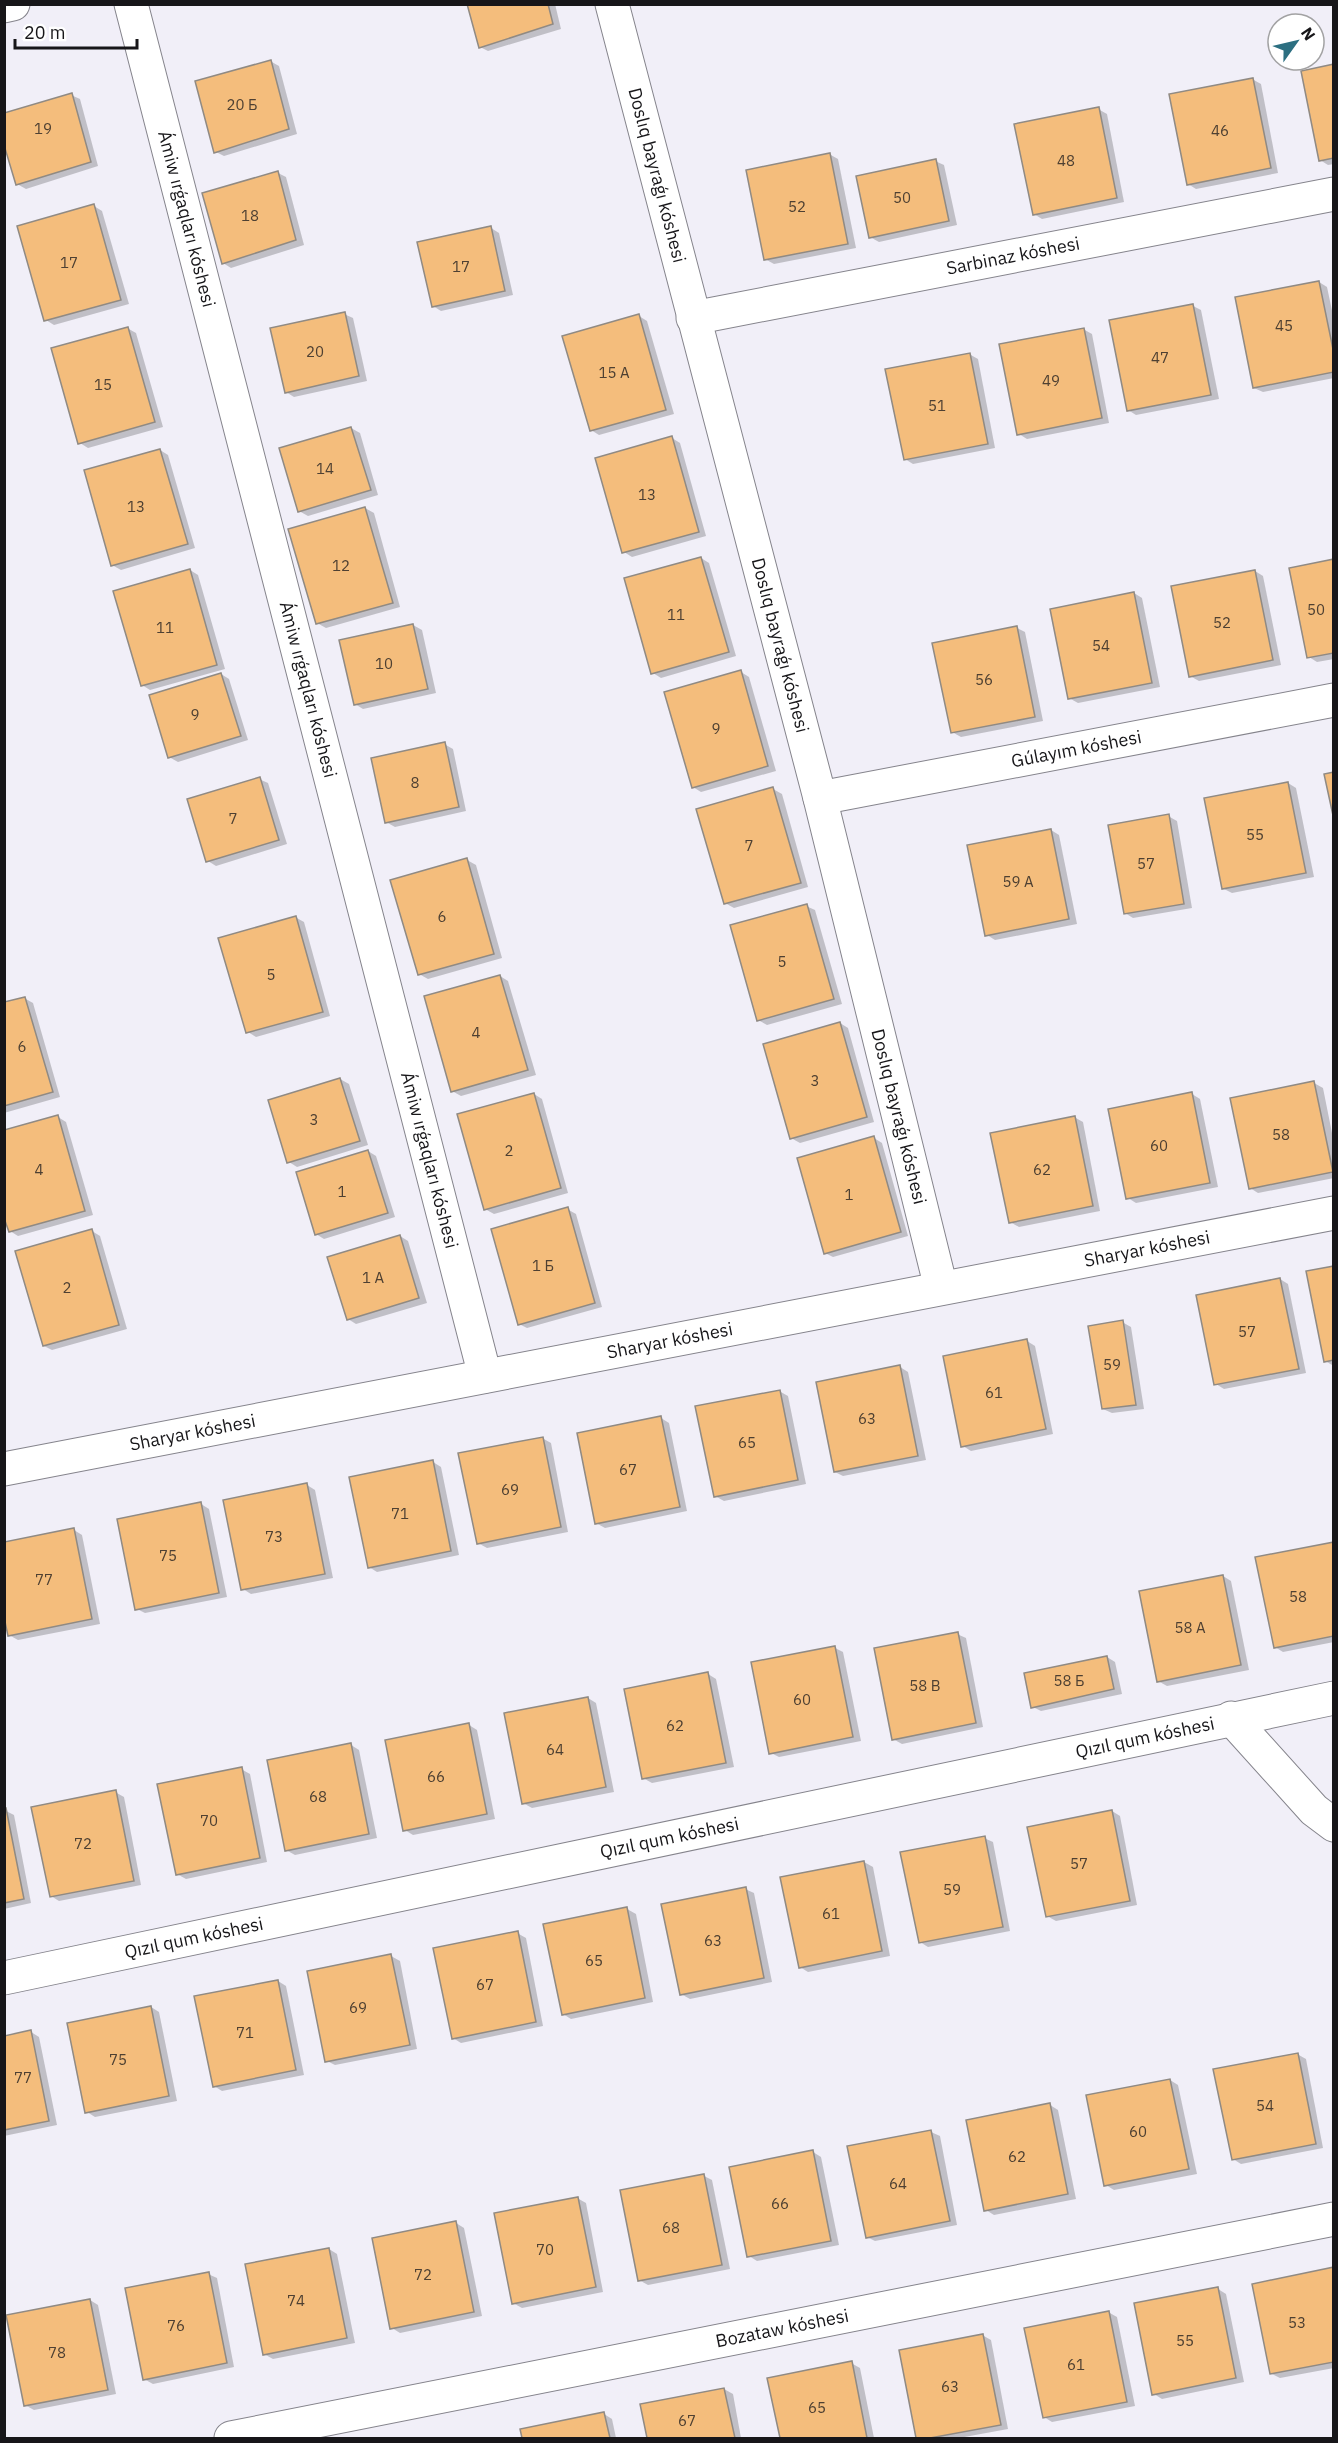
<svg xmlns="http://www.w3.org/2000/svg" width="1338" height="2443" font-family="'IBM Plex Sans',sans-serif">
	<rect width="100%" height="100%" fill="#f1eff8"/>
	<g fill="#0003">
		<path d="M469 4H555L561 29 488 51 480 47Z"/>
		<path d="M270 61 279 66 297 134 224 156 216 152Z"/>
		<path d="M1334 66V164L1328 165 1320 160Z"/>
		<path d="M1252 79 1261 84 1278 173 1196 189 1188 184Z"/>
		<path d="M71 95 80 99 98 166 26 189 17 184Z"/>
		<path d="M1098 109 1107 114 1124 202 1042 219 1034 214Z"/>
		<path d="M829 154 838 159 856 248 774 264 765 259Z"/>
		<path d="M935 161 944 165 957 225 879 242 870 237Z"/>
		<path d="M278 173 286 177 304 245 231 268 223 263Z"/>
		<path d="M94 206 102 211 129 304 54 325 46 320Z"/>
		<path d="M491 228 499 233 513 295 441 311 433 306Z"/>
		<path d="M1319 282 1327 287 1334 320V378L1263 392 1254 388Z"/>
		<path d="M1193 306 1201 310 1219 399 1136 415 1128 410Z"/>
		<path d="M344 314 353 318 367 381 294 397 286 392Z"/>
		<path d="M639 316 647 321 674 414 599 435 591 430Z"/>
		<path d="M127 328 136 333 163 427 88 448 80 443Z"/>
		<path d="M1083 329 1092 334 1109 423 1027 439 1019 434Z"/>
		<path d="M969 354 978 359 995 448 913 464 905 459Z"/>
		<path d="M351 428 360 433 378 495 308 516 299 511Z"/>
		<path d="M672 438 680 443 706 536 632 557 624 552Z"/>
		<path d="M160 450 168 455 195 548 121 570 112 565Z"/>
		<path d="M365 508 374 513 400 607 326 628 317 623Z"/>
		<path d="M701 558 709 563 736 656 661 678 653 673Z"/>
		<path d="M1334 560V659L1317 662 1309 657Z"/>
		<path d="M190 570 198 575 225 669 150 690 142 685Z"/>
		<path d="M1255 571 1263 576 1281 665 1199 681 1190 676Z"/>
		<path d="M1134 593 1142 598 1160 687 1078 703 1069 698Z"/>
		<path d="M413 625 422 630 436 693 363 709 355 704Z"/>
		<path d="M1017 628 1025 632 1043 721 961 737 952 732Z"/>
		<path d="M741 672 749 677 776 771 701 792 693 787Z"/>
		<path d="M221 674 229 679 248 740 178 762 169 757Z"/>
		<path d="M444 744 453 749 466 811 395 827 386 822Z"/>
		<path d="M259 779 268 783 287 844 216 866 208 861Z"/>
		<path d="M1288 783 1296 788 1314 877 1232 893 1224 889Z"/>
		<path d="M773 789 782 794 808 887 734 908 725 903Z"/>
		<path d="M1168 816 1177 821 1192 908 1133 918 1125 913Z"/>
		<path d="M1051 830 1059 835 1077 924 995 940 987 935Z"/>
		<path d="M467 860 476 865 502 958 428 979 419 974Z"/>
		<path d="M806 906 815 910 842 1004 767 1025 758 1020Z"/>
		<path d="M295 917 304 922 330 1016 256 1037 248 1032Z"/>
		<path d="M500 976 508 981 536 1075 461 1096 452 1091Z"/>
		<path d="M24 998 33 1003 60 1097 4 1113V1004Z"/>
		<path d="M840 1023 848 1028 874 1122 800 1143 791 1138Z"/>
		<path d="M340 1079 349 1084 368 1145 297 1167 289 1162Z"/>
		<path d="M1314 1083 1323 1088 1334 1143V1178L1258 1193 1250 1188Z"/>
		<path d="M534 1094 542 1099 568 1193 494 1214 485 1209Z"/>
		<path d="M1192 1094 1200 1099 1218 1187 1136 1203 1128 1198Z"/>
		<path d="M58 1117 66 1122 93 1215 18 1236 10 1231Z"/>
		<path d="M1074 1117 1083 1122 1100 1211 1019 1227 1010 1222Z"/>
		<path d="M874 1138 882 1143 908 1236 833 1257 825 1253Z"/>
		<path d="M368 1151 376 1156 395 1217 324 1239 316 1234Z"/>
		<path d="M567 1209 576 1214 602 1307 527 1328 519 1324Z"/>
		<path d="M92 1231 100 1236 127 1329 52 1350 44 1346Z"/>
		<path d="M400 1236 408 1241 427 1303 356 1324 348 1319Z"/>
		<path d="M1334 1267V1366L1325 1361Z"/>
		<path d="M1280 1279 1288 1284 1306 1373 1224 1389 1216 1384Z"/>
		<path d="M1122 1322 1131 1327 1144 1409 1112 1413 1103 1409Z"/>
		<path d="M1027 1341 1035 1346 1053 1434 971 1451 963 1446Z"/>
		<path d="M900 1367 908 1372 926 1460 843 1476 835 1472Z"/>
		<path d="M779 1391 788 1396 806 1484 724 1501 715 1496Z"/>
		<path d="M661 1418 669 1423 687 1511 605 1528 596 1523Z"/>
		<path d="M542 1438 551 1443 568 1532 487 1548 478 1543Z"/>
		<path d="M433 1462 441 1467 459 1555 377 1572 369 1567Z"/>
		<path d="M307 1485 315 1490 333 1578 251 1594 243 1589Z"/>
		<path d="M201 1504 209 1509 227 1597 145 1613 137 1609Z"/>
		<path d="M74 1530 82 1535 100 1624 18 1640 9 1635Z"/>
		<path d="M1334 1543V1642L1283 1652 1275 1647Z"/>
		<path d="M1223 1576 1231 1581 1249 1670 1167 1686 1158 1681Z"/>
		<path d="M957 1634 966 1638 983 1727 902 1744 893 1739Z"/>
		<path d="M835 1648 843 1652 861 1741 779 1757 771 1753Z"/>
		<path d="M1107 1657 1115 1662 1122 1694 1041 1711 1033 1707Z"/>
		<path d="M708 1674 716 1679 734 1767 652 1783 643 1778Z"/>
		<path d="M588 1698 596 1703 614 1792 532 1808 523 1803Z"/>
		<path d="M469 1725 477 1730 495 1819 413 1835 405 1830Z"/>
		<path d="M351 1745 359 1750 377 1838 295 1855 286 1850Z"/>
		<path d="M241 1769 250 1774 267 1862 186 1879 177 1874Z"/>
		<path d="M115 1792 124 1797 141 1885 59 1901 51 1896Z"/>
		<path d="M4 1810 14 1815 31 1903 4 1909Z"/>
		<path d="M1112 1811 1120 1816 1137 1905 1056 1921 1047 1916Z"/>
		<path d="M984 1838 993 1842 1010 1931 928 1947 920 1942Z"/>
		<path d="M864 1862 873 1867 890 1956 808 1972 800 1967Z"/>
		<path d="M745 1889 754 1893 772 1982 690 1999 681 1994Z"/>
		<path d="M627 1909 636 1914 653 2002 571 2019 563 2014Z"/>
		<path d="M517 1933 526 1938 543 2026 461 2043 453 2038Z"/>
		<path d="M391 1956 400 1961 417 2049 335 2065 327 2061Z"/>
		<path d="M278 1981 286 1986 304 2075 222 2091 214 2086Z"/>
		<path d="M151 2007 159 2012 177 2101 95 2117 87 2112Z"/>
		<path d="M31 2032 39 2037 57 2125 4 2136V2037Z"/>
		<path d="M1297 2054 1306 2059 1323 2148 1241 2164 1233 2159Z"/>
		<path d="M1170 2080 1178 2085 1197 2174 1114 2190 1106 2185Z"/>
		<path d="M1050 2105 1058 2110 1076 2199 994 2215 986 2210Z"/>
		<path d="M931 2132 940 2136 957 2225 875 2241 867 2237Z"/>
		<path d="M813 2152 821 2157 839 2245 757 2261 749 2256Z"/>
		<path d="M704 2176 712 2180 730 2269 648 2285 639 2280Z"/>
		<path d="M577 2198 586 2203 603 2292 522 2308 513 2303Z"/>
		<path d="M456 2223 464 2228 482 2316 400 2333 392 2328Z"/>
		<path d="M329 2249 337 2254 355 2343 273 2359 264 2354Z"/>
		<path d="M1334 2269V2368L1280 2378 1272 2374Z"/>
		<path d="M208 2274 217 2278 234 2367 153 2384 144 2379Z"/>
		<path d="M1218 2289 1226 2294 1244 2382 1162 2399 1154 2394Z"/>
		<path d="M90 2300 98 2305 116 2394 34 2410 25 2405Z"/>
		<path d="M1108 2312 1117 2317 1135 2406 1052 2422 1044 2417Z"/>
		<path d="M982 2335 991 2340 1008 2429 959 2438H918L900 2351Z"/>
		<path d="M851 2363 860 2368 874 2438H781L769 2379Z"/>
		<path d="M724 2389 733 2394 741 2438H649L642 2405Z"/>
		<path d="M604 2414 612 2419 616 2438H524L522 2430Z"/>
	</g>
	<g fill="#f4bd7c" stroke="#908a83" stroke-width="1.5">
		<path d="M467 4H548L553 24 479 48Z"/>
		<path d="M271 60 289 129 214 153 195 81Z"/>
		<path d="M1334 64V158L1319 161 1301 71Z"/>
		<path d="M1253 78 1271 168 1187 185 1169 94Z"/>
		<path d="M72 93 91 162 16 185 4 145V113Z"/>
		<path d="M1099 107 1117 198 1033 215 1014 124Z"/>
		<path d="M830 153 848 244 764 260 746 170Z"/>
		<path d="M936 159 949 221 869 238 856 176Z"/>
		<path d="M278 171 296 240 222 264 202 193Z"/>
		<path d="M94 204 121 300 44 321 17 226Z"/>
		<path d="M491 226 505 291 432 307 417 242Z"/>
		<path d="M1319 281 1334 354V372L1253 388 1235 297Z"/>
		<path d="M1193 304 1211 395 1127 411 1109 320Z"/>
		<path d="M345 312 359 376 285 393 270 328Z"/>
		<path d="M639 314 666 410 590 431 562 336Z"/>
		<path d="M128 327 155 422 78 444 51 348Z"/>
		<path d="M1084 328 1102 418 1017 435 999 344Z"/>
		<path d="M970 353 988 444 904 460 885 369Z"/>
		<path d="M351 427 371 490 298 512 279 448Z"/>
		<path d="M672 436 699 532 622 553 595 458Z"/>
		<path d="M160 449 188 544 111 566 84 470Z"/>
		<path d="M365 507 393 603 316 624 288 529Z"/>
		<path d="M701 557 729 652 651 674 624 578Z"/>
		<path d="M1334 559V653L1307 658 1289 568Z"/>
		<path d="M190 569 217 665 141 686 113 591Z"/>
		<path d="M1255 570 1273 660 1189 677 1171 586Z"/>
		<path d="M1134 592 1152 683 1068 699 1050 609Z"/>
		<path d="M413 624 428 689 354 705 339 640Z"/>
		<path d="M1017 626 1035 717 951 733 932 643Z"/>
		<path d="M741 670 768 766 692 788 664 692Z"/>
		<path d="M221 673 241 736 168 758 149 695Z"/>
		<path d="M445 742 459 807 385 823 371 758Z"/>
		<path d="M1334 772V820L1324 774Z"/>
		<path d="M260 777 279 840 206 862 187 799Z"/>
		<path d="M1288 782 1306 873 1222 889 1204 798Z"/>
		<path d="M773 787 801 883 724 904 696 809Z"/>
		<path d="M1169 814 1184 904 1124 914 1108 825Z"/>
		<path d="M1051 829 1069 919 985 936 967 845Z"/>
		<path d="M467 858 494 954 418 975 390 880Z"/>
		<path d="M807 904 834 999 757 1021 730 925Z"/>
		<path d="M296 916 323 1012 246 1033 218 938Z"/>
		<path d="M500 975 528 1070 451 1092 424 996Z"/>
		<path d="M25 997 53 1092 4 1106V1002Z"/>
		<path d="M840 1022 867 1117 790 1139 763 1044Z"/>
		<path d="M340 1078 360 1141 287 1163 268 1100Z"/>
		<path d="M1314 1081 1333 1172 1249 1189 1230 1098Z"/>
		<path d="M1192 1092 1210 1183 1126 1199 1108 1109Z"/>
		<path d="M534 1093 561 1188 484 1210 457 1114Z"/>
		<path d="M58 1115 85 1211 9 1232 4 1218V1130Z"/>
		<path d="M1075 1116 1093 1206 1009 1223 990 1133Z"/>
		<path d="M874 1136 901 1232 824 1254 797 1158Z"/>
		<path d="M368 1150 388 1213 315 1235 296 1172Z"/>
		<path d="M568 1207 595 1303 518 1325 491 1229Z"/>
		<path d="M92 1229 119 1325 43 1346 15 1251Z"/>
		<path d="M400 1235 419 1298 347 1320 327 1257Z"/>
		<path d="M1334 1266V1360L1324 1362 1306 1271Z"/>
		<path d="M1280 1278 1299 1369 1214 1385 1196 1295Z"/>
		<path d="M1123 1320 1136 1405 1102 1409 1088 1326Z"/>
		<path d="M1027 1339 1046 1429 961 1447 943 1356Z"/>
		<path d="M900 1365 918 1456 834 1472 816 1382Z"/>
		<path d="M780 1390 798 1480 714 1497 695 1406Z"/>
		<path d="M661 1416 680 1507 595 1524 577 1433Z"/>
		<path d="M543 1437 561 1527 477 1544 458 1453Z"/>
		<path d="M433 1460 451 1551 368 1568 349 1477Z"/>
		<path d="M307 1483 325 1574 241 1590 223 1500Z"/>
		<path d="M201 1502 219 1593 135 1610 117 1519Z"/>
		<path d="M74 1528 92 1619 8 1636 4 1617V1542Z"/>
		<path d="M1334 1542V1636L1274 1648 1255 1557Z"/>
		<path d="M1223 1575 1241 1665 1157 1682 1139 1591Z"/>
		<path d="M958 1632 976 1723 892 1740 874 1648Z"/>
		<path d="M835 1646 853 1737 769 1754 751 1662Z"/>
		<path d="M1107 1656 1114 1689 1031 1708 1024 1673Z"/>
		<path d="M708 1672 726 1763 642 1779 624 1689Z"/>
		<path d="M588 1697 606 1787 522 1804 504 1713Z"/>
		<path d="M469 1723 487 1814 403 1831 385 1740Z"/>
		<path d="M351 1743 369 1834 285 1851 267 1760Z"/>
		<path d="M242 1767 260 1858 176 1875 157 1784Z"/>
		<path d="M116 1790 134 1881 50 1897 31 1807Z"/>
		<path d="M6 1808 24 1899 4 1903V1809Z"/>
		<path d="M1112 1810 1130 1901 1046 1917 1027 1827Z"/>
		<path d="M985 1836 1003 1927 919 1943 900 1852Z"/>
		<path d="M864 1861 882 1951 799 1968 780 1877Z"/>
		<path d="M746 1887 764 1978 680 1995 661 1904Z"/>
		<path d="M627 1907 645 1998 562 2015 543 1924Z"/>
		<path d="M518 1931 536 2022 452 2039 433 1948Z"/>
		<path d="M391 1954 410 2045 325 2062 307 1971Z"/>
		<path d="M278 1980 296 2070 213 2087 194 1996Z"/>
		<path d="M151 2006 169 2096 85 2113 67 2023Z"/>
		<path d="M31 2030 49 2121 4 2130V2036Z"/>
		<path d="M1298 2053 1316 2144 1232 2160 1213 2069Z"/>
		<path d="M1170 2079 1189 2169 1104 2186 1086 2095Z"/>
		<path d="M1050 2103 1068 2194 984 2211 966 2120Z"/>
		<path d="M931 2130 950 2221 866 2238 847 2146Z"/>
		<path d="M813 2150 831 2241 747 2257 729 2167Z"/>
		<path d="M704 2174 722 2265 638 2281 620 2190Z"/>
		<path d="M578 2197 596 2287 512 2304 494 2213Z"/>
		<path d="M456 2221 474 2312 390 2329 372 2238Z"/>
		<path d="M329 2248 347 2338 263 2355 245 2264Z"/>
		<path d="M1334 2267V2362L1270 2374 1252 2284Z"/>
		<path d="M209 2272 227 2363 143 2380 125 2288Z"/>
		<path d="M1218 2287 1236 2378 1152 2395 1134 2303Z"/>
		<path d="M90 2299 108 2390 24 2406 6 2315Z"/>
		<path d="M1109 2311 1127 2402 1043 2418 1024 2328Z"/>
		<path d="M983 2334 1001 2425 930 2438H916L899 2350Z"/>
		<path d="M852 2361 867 2438H780L767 2378Z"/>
		<path d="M724 2388 735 2438H647L640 2404Z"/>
		<path d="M604 2412 610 2438H522L520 2429Z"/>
	</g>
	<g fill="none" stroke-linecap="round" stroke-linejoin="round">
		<g stroke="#85848c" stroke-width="35">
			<g id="street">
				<path id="s1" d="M131 4 485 1376"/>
				<path id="s2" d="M612 4 820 798 941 1288"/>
				<path d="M4 6 13 4"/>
				<path id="s3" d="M693 318 1334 194"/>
				<path id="s4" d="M820 798 1334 700"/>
				<path id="s5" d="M4 1469 1334 1213"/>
				<path d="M1231 1718 1314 1810 1334 1825"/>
				<path id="s6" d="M4 1978 1334 1698"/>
				<path id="s7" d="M231 2438 1334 2219"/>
			</g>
		</g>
		<use href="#street" stroke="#fff" stroke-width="33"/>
	</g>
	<g text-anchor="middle" stroke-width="4.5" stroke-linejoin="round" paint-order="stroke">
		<g font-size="15" fill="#4e4032">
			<text x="242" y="110">20 Б</text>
			<text x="43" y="134">19</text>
			<text x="1220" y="136">46</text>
			<text x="1066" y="166">48</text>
			<text x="902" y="203">50</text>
			<text x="797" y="212">52</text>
			<text x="250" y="221">18</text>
			<text x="69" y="268">17</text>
			<text x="461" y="272">17</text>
			<text x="1284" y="331">45</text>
			<text x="315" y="357">20</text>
			<text x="1160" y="363">47</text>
			<text x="614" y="378">15 А</text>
			<text x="1051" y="386">49</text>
			<text x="103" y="390">15</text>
			<text x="937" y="411">51</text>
			<text x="325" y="474">14</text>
			<text x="647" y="500">13</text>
			<text x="136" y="512">13</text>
			<text x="341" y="571">12</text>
			<text x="1316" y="615">50</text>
			<text x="676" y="620">11</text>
			<text x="1222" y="628">52</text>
			<text x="165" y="633">11</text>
			<text x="1101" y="651">54</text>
			<text x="384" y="669">10</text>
			<text x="984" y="685">56</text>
			<text x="195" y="720">9</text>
			<text x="716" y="734">9</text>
			<text x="415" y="788">8</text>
			<text x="233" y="824">7</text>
			<text x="1255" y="840">55</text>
			<text x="749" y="851">7</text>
			<text x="1146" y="869">57</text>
			<text x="1018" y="887">59 А</text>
			<text x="442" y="922">6</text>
			<text x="782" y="967">5</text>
			<text x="271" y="980">5</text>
			<text x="476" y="1038">4</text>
			<text x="22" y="1052">6</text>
			<text x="815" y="1086">3</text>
			<text x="314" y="1125">3</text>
			<text x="1281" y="1140">58</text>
			<text x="1159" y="1151">60</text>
			<text x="509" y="1156">2</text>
			<text x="39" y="1175">4</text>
			<text x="1042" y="1175">62</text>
			<text x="342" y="1197">1</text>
			<text x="849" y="1200">1</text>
			<text x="543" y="1271">1 Б</text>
			<text x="373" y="1283">1 А</text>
			<text x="67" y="1293">2</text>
			<text x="1247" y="1337">57</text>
			<text x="1112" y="1370">59</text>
			<text x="994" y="1398">61</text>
			<text x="867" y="1424">63</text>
			<text x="747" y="1448">65</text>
			<text x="628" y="1475">67</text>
			<text x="510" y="1495">69</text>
			<text x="400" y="1519">71</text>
			<text x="274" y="1542">73</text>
			<text x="168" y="1561">75</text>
			<text x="44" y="1585">77</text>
			<text x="1298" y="1602">58</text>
			<text x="1190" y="1633">58 А</text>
			<text x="1069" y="1686">58 Б</text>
			<text x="925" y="1691">58 В</text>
			<text x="802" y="1705">60</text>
			<text x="675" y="1731">62</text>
			<text x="555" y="1755">64</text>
			<text x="436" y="1782">66</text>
			<text x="318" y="1802">68</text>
			<text x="209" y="1826">70</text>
			<text x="83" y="1849">72</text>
			<text x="1079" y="1869">57</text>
			<text x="952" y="1895">59</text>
			<text x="831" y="1919">61</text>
			<text x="713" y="1946">63</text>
			<text x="594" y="1966">65</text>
			<text x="485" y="1990">67</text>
			<text x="358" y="2013">69</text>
			<text x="245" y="2038">71</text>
			<text x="118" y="2065">75</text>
			<text x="23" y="2083">77</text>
			<text x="1265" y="2111">54</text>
			<text x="1138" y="2137">60</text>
			<text x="1017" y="2162">62</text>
			<text x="898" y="2189">64</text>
			<text x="780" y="2209">66</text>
			<text x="671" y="2233">68</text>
			<text x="545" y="2255">70</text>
			<text x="423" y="2280">72</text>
			<text x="296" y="2306">74</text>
			<text x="1297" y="2328">53</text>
			<text x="176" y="2331">76</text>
			<text x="1185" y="2346">55</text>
			<text x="57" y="2358">78</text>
			<text x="1076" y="2370">61</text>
			<text x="950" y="2392">63</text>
			<text x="817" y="2413">65</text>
			<text x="687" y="2426">67</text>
		</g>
		<g font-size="18" fill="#171619" stroke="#fff">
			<text dy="6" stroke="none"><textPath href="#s2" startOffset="177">Doslıq bayraǵı kóshesi</textPath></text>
			<text dy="6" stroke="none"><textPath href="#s1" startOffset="222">Ámiw ırǵaqları kóshesi</textPath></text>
			<text dy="6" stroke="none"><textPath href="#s3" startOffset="326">Sarbinaz kóshesi</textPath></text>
			<text dy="6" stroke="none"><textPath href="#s2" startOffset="663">Doslıq bayraǵı kóshesi</textPath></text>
			<text dy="6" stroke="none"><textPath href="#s1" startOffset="708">Ámiw ırǵaqları kóshesi</textPath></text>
			<text dy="6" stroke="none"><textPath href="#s4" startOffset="261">Gúlayım kóshesi</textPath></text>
			<text dy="6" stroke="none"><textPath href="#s2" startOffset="1149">Doslıq bayraǵı kóshesi</textPath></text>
			<text dy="6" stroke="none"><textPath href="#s1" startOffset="1194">Ámiw ırǵaqları kóshesi</textPath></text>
			<text dy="6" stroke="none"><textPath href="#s5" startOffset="1164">Sharyar kóshesi</textPath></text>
			<text dy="6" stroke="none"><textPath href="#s5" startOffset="678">Sharyar kóshesi</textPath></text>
			<text dy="6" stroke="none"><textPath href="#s5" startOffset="192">Sharyar kóshesi</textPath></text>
			<text dy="6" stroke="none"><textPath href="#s6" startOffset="1166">Qızıl qum kóshesi</textPath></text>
			<text dy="6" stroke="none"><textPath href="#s6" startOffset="680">Qızıl qum kóshesi</textPath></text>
			<text dy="6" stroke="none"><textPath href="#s6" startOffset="194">Qızıl qum kóshesi</textPath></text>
			<text dy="6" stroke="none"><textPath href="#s7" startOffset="562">Bozataw kóshesi</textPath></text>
		</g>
	</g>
	<rect width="1338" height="2443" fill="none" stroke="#171619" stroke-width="12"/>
	<g transform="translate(1296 42) rotate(56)"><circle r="28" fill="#ffffff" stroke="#a2a2a3" stroke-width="1.5"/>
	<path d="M0-4.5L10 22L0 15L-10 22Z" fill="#2c6f81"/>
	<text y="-9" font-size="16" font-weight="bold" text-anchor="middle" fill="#171619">N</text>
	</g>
	<path d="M15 39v9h122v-9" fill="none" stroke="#171619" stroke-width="3"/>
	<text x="24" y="39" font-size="18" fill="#171619" stroke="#ffffff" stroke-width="4.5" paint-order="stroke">20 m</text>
</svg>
